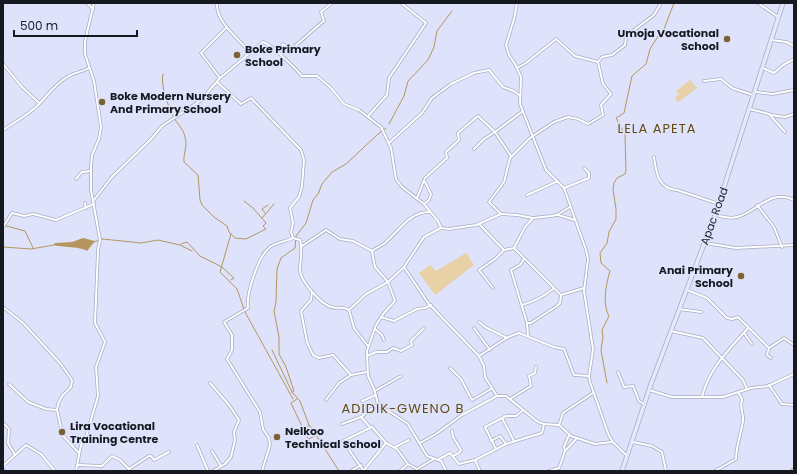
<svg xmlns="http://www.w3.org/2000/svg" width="797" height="474" font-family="Poppins,sans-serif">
	<rect width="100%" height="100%" fill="#dee3fb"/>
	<g fill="#e8d1a6">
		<path d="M690 80 697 88 678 102 675 98 679 94 676 91Z"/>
		<path d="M466 253 474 265 435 295 419 273 430 265 436 271Z"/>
	</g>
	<path fill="#b4965e" d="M83 238 95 241 87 251C83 247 61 247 53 245L55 243 72 242Z"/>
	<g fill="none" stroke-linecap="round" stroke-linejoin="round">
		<g stroke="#b4965e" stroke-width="1">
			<path d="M163 74C160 84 168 106 173 116 177 124 183 128 185 137 188 146 183 154 184 162L198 175 200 200 202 205 214 217 227 226 229 232 235 238 246 239 266 229 263 226 266 223 253 208 244 201"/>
			<path d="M389 124 404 96 408 81 428 60 434 47 437 31 452 11"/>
			<path d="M265 213 262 209 268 205"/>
			<path d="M262 218 274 204"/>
			<path d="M3 225 25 231 33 248"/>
			<path d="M231 234 220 272 237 289 245 312 293 399"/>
			<path d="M94 242 103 239 141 243 158 240 180 245 192 251"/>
			<path d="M181 244 187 242 200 256 222 267 234 278 231 280"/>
			<path d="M3 247 31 249 54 245"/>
			<path d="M272 350 292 392 300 401 309 425"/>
			<path d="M607 383 601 350 603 337 602 330 609 316C602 304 606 284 610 271L601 263 600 253 607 243 609 232 616 219V209L613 189 614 183 617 178 625 174 626 170 625 135 616 118 624 113 632 76 646 64 650 49 660 33 664 29 674 3"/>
			<path d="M292 392 294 391 286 367 279 354V337L274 311 276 302 277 269 281 258 295 248 296 236 306 223 313 200 318 194 322 184 332 172 346 164 378 134 386 128"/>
			<path d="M297 399 291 403 307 437 309 439 316 435 339 471"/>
			<path d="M303 429 309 425 316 434"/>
			<path d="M789 471 794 467"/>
		</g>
		<g stroke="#a8acc3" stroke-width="3.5">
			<g id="minor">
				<path d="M87 3 93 9"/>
				<path d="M217 3C216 23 238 37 249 52"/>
				<path d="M517 3 514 19 506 45 509 55 515 64 521 77 520 104 546 170 564 188 586 250 588 259 584 291 593 349 589 376 590 382 609 436 613 442 626 455"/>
				<path d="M758 3 778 17"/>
				<path d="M772 40 786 42 794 46"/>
				<path d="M275 51 283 44 291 49C294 48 317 26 324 21L321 12 332 3"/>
				<path d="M598 62 602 57 612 55 625 45 626 36 654 15 661 3"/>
				<path d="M3 64 22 87 39 103"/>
				<path d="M517 68 526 63 556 39 575 56 598 62"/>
				<path d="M763 68 774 73 783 65 794 59"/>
				<path d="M220 78 201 53 227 27"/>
				<path d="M704 81 721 79 732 88 753 95"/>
				<path d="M217 82 241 104 251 98 301 150 304 160 302 186 299 197 290 208 293 223 291 232 293 238 300 240C303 247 300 262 300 270 300 281 321 304 331 307 337 309 343 306 349 310L354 328 368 346"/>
				<path d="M756 92 773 94 794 90"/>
				<path d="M750 109 769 114 785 132"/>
				<path d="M771 115 785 117 794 114"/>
				<path d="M368 116 387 95 389 78 426 23 401 3"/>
				<path d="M3 130C15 122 28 115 38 105 48 95 55 84 67 77 75 72 80 73 89 68"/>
				<path d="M389 143 422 113 432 98 451 84 474 73 489 70 503 87 514 91 520 96"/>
				<path d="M474 149 484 139 495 132 511 156"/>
				<path d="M654 157C656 172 658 189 677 190L719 204"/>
				<path d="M76 179 82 172 91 171"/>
				<path d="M564 188 589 178V173L584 168"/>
				<path d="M527 195 558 181"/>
				<path d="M417 198 425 178 447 158 446 152 459 140 458 133 478 116 495 132 523 111"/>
				<path d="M94 200 111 178 151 139 162 126 200 101 220 78 263 42C271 44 296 69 302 76H317L331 88 344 104 359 110 381 127 391 148 396 179 402 187 424 204 438 221 441 228"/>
				<path d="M85 203 86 208"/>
				<path d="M424 204 429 200 431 194 425 182"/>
				<path d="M757 205 774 227 782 247"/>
				<path d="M501 214 489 202 504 182 510 158 530 138 554 122 568 117 578 119 588 124 603 115 601 105 611 94 603 84 598 62"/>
				<path d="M558 215 575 220"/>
				<path d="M716 215C723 217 730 219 737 217 757 212 771 188 794 200"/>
				<path d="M479 224 504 250"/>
				<path d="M3 227 12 213 24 216 33 214 56 220 94 204"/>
				<path d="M705 243 736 248 794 245"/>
				<path d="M302 246 326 230 340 239 353 241 372 251"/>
				<path d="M514 248 525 227 533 218"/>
				<path d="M524 259 520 265 511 270 527 323"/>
				<path d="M404 267 428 303 479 356 484 366 485 377 497 396H506L538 422 544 424 559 425 571 436 595 444 612 442"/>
				<path d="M493 288 479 270 495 259 504 250 514 248 561 295 584 288"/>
				<path d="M687 290 707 298 727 318 732 319 738 317 769 348 784 338 794 345"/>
				<path d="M312 292 311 300 301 311 307 342 313 355 319 358 333 355 351 375 367 372"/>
				<path d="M522 305C533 302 543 297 553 289"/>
				<path d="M3 307 23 323 60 363 72 380 71 387 62 396 58 404 57 410 63 436 79 453"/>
				<path d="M679 309 701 312"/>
				<path d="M349 310 366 294 388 282 375 267 372 251C376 248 381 246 385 243 399 231 410 211 430 212"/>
				<path d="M381 317 394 321 417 309 425 308 431 305"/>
				<path d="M479 322 485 327 507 338"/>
				<path d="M474 328 490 350"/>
				<path d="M375 329 382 335 384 340"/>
				<path d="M671 331 703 338 743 380 747 389"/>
				<path d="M744 333 752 344"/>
				<path d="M528 335 527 323H531L557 306 560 303 561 295"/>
				<path d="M769 348 767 355 771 358"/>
				<path d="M367 356 376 352H387L393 348 401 351 412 345 411 341 424 328"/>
				<path d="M479 356 508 337 519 333 554 347 564 349 574 375 589 376"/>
				<path d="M450 368 461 379 472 400 491 389"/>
				<path d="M618 372 624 387 633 386 639 401 644 404"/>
				<path d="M210 383 229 405 239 420 234 432 235 440 231 457 225 464 213 471"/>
				<path d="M9 384 28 402 46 409 57 410"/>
				<path d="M769 385 782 404 794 405"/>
				<path d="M649 390 672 397H723L751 388 768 386 794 374"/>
				<path d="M375 391 401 376"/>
				<path d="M702 397C709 368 729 350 748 328"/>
				<path d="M510 399 531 386 529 376 535 373 536 367"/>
				<path d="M326 400 339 383 351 375"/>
				<path d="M362 401 376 395"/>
				<path d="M361 417 370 427"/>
				<path d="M502 418 514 441"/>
				<path d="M3 423 9 429 8 443 15 455"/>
				<path d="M342 424 361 417 378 404"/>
				<path d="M559 425 563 413 593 393"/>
				<path d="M452 431 453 437 461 450 459 453 453 456"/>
				<path d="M491 441 500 436 506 444"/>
				<path d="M633 442 652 446 662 452 666 471"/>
				<path d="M420 443 436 434 462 415 497 396"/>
				<path d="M197 445 208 471"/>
				<path d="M395 447 409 440"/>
				<path d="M496 449 485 427 506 416H516L523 410"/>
				<path d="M212 451 221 466"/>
				<path d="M565 451 564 447 569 435"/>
				<path d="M439 459 450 453 459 464 475 460 506 444 542 433 544 424"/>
				<path d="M475 460 480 471"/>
				<path d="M78 465 102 466 112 456 120 460 129 469 149 456H151L154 460 169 452"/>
				<path d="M3 466 26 445 41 454 55 471"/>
				<path d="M363 470 343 441 372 427 386 443"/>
				<path d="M364 470 386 443 397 449 408 464"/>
				<path d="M76 471 81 445 87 434 98 396 96 367 105 342 95 323 98 250 100 240 91 190V167L92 155 99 139 101 127 94 81 85 54V41L94 3"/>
				<path d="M262 471 270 445 269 438 263 429 260 412 227 359 232 350V335L224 322 248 308C246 294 258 256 270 247 277 242 285 242 293 238"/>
				<path d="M351 471 361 465"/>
				<path d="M400 471 408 464 417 469 434 459"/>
				<path d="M446 471 441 461 427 456 408 424 378 404 374 389 368 376 367 351 376 325 384 313 395 301 388 282 404 267 424 237 441 228 449 229 476 225 501 214 517 215 533 218 551 216 557 215 570 207"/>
				<path d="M549 471 559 468 565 451 577 438"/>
				<path d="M715 471 736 459C736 446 741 434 743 421 744 412 739 410 742 399L738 392"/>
			</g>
		</g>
		<g stroke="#a8acc3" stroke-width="5">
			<path id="secondary" d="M622 471 651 384 715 215 783 3"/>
		</g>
		<g stroke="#fff" stroke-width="6">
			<path id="primary" d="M3 468 6 471"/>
		</g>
		<use href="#minor" stroke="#fff" stroke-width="2"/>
		<use href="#secondary" stroke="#e6e9fe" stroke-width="3.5"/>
		<use href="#primary" stroke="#cdd3fe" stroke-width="4.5"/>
	</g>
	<g fill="#7a6233" stroke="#dee3fb" stroke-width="1.5">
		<circle cx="727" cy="39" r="4"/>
		<circle cx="237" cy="55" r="4"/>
		<circle cx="102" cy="102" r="4"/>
		<circle cx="741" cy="276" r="4"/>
		<circle cx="62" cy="432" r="4"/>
		<circle cx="277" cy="437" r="4"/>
	</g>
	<g text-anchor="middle" stroke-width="3" stroke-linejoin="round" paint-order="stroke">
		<g font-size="11" font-weight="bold" fill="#171921" stroke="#dee3fb" text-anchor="start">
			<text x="719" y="37" text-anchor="end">Umoja Vocational<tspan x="719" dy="13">School</tspan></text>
			<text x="245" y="53">Boke Primary<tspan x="245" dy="13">School</tspan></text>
			<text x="110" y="100">Boke Modern Nursery<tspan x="110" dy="13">And Primary School</tspan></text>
			<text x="733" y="274" text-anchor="end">Anai Primary<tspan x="733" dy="13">School</tspan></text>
			<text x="70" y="430">Lira Vocational<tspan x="70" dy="13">Training Centre</tspan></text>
			<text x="285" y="435">Nelkoo<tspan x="285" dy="13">Technical School</tspan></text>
		</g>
		<g font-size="11" fill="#171921" stroke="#dee3fb">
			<text transform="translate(714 216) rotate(-70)" y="4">Apac Road</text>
		</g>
		<g font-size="13" letter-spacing="1" fill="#644a10" stroke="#dee3fb">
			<text x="657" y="133">LELA APETA</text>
			<text x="403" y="413">ADIDIK-GWENO B</text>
		</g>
	</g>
	<rect width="797" height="474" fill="none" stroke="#171921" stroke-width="8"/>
	<path d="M14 30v6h123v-6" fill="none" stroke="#171921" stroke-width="2"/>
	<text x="20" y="30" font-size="12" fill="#171921" stroke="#dee3fb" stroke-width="3" paint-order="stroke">500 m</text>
</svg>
